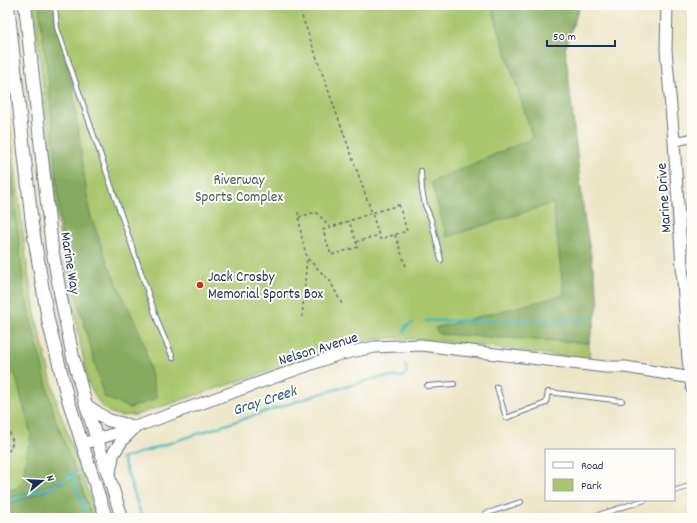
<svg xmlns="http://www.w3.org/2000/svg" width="697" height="523" font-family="Dekko,sans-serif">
	<rect width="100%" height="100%" fill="#fdfcf7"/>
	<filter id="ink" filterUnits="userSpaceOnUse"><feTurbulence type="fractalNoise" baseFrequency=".025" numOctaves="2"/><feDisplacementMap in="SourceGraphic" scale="8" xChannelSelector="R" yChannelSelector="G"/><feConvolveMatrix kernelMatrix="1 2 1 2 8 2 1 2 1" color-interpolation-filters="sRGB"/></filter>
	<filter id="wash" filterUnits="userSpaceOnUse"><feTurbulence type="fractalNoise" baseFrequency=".012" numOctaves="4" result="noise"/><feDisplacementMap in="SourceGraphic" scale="16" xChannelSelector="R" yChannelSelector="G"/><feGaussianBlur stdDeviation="0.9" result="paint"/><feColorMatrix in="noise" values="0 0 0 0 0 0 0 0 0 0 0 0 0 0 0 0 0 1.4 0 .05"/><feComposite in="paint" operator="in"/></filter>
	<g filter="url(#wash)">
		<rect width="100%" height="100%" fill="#ece5c5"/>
		<g fill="#a9c66d" stroke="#627a66">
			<path d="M34 5H580L565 49 590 360 439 341 392 338 364 341 328 352 136 415 120 416 107 411 100 404 88 383 59 233Z"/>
			<path d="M5 82 28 274 36 318 58 407 81 470 97 518H5Z"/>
		</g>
		<g fill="#86ab60" stroke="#506d5f">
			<path d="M39 5H54L71 77 89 211 109 267 142 337 157 398 130 408 104 397 62 243 49 85Z"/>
			<path d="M491 5H580L565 47 584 216 599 302 589 343 439 334 435 328 564 295 553 203 447 237 431 182 533 138Z"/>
			<path d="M5 103 24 292 55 418 76 472 60 481 5 500V490L16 489 24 480 25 464 31 435 16 377 8 366 7 355 5 352Z"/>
			<path d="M78 476 92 518H10L5 516V505L40 493Z"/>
		</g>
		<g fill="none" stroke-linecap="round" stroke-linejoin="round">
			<g stroke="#45b5be" stroke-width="2.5">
				<path d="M426 321 560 320 590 319"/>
				<path d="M404 332 406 326 413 323"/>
				<path d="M121 459 319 394 381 377H403L407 371 405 364"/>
				<path d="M123 459 142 518"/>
				<path d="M72 476 88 518"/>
				<path d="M5 503 56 485 69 476 76 474"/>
			</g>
		</g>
	</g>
	<g filter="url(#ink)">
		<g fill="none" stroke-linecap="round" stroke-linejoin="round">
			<g stroke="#646f82" stroke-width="6">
				<g id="lane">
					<path d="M55 5 57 28 159 325 173 358"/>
					<path d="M421 171 422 190 425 205 431 219 441 260"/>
					<path d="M427 386 454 384"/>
					<path d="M497 387 506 418 546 403 548 392 622 401"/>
					<path d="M674 491 692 485"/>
					<path d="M486 518 485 514 521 502"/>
					<path d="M589 518 645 500"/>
				</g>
			</g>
			<g stroke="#646f82" stroke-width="10">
				<path id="street" d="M674 142 692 138"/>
			</g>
			<g stroke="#646f82" stroke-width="13">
				<g id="secondary">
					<path d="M667 5 666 50 674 142 688 359 692 389"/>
					<path d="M82 444 135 427 337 355 375 347 421 345 605 367H625L692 378"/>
				</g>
			</g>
			<g stroke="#646f82" stroke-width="14">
				<g id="primary">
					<path d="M8 5 32 224 48 320 67 396 106 518"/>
					<path d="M25 5 52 248 62 303 73 357 86 405 122 518"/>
					<path d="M86 405 108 420 135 427 123 439 113 454 109 475"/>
				</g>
			</g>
			<g stroke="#646f82" stroke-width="1.5" stroke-dasharray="3 3" stroke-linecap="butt">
				<path d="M298 5 372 213 323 230 331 255 358 247 349 221"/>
				<path d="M399 205 407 231 380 239 372 213Z"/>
				<path d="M298 212 302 239 307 258 330 281 342 304"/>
				<path d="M299 217 316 212 330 227"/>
				<path d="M395 235 407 269"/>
				<path d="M356 242 379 235"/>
				<path d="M302 317 307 258"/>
				<path d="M5 421 13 442 7 455 5 472"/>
			</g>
			<use href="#lane" stroke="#fff" stroke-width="4"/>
			<use href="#street" stroke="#fff" stroke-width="8"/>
			<use href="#secondary" stroke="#fff" stroke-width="11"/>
			<use href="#primary" stroke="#fff" stroke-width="12"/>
		</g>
	</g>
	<circle fill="#c8321e" stroke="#fdfcf7" stroke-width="1.5" cx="200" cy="285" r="4"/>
	<g text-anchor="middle" stroke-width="4" stroke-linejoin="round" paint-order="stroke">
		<g font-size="15" fill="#465c62" stroke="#fdfcf7">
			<text x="239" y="184">Riverway<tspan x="239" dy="17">Sports Complex</tspan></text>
		</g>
		<g font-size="15" fill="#1b2f5e" stroke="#fdfcf7">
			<text transform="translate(663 198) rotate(-94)" y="5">Marine Drive</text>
			<text transform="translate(71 263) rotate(81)" y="5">Marine Way</text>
			<text transform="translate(318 348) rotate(-17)" y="5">Nelson Avenue</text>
		</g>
		<g font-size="15" fill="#1b2f5e" stroke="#fdfcf7" text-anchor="start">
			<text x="208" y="281">Jack Crosby<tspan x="208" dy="17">Memorial Sports Box</tspan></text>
		</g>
		<g font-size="16" font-style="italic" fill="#2a5e80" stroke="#fdfcf7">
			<text transform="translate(264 399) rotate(-18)" y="6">Gray Creek</text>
		</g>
	</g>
	<rect width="697" height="523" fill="none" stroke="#fdfcf7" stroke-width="20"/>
	<rect x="545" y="449" width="130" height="52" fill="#fdfcf7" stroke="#a3aaba"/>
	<rect x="553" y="462" width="20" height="6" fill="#ffffff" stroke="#a3aaba"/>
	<text x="581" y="469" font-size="12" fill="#1b2f5e">Road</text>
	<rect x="553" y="479" width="20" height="12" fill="#a9c66d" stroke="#a3aaba"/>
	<text x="581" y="489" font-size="12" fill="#1b2f5e">Park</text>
	<g transform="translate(42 481) rotate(72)" stroke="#fdfcf7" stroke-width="3" paint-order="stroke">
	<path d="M0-3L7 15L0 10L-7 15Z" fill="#1b2f5e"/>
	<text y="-6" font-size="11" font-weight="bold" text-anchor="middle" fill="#1b2f5e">N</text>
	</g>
	<path d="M547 40v6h68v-6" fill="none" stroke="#1b2f5e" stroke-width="2"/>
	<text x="553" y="40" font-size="12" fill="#1b2f5e" stroke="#fdfcf7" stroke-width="3" paint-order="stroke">50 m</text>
</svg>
